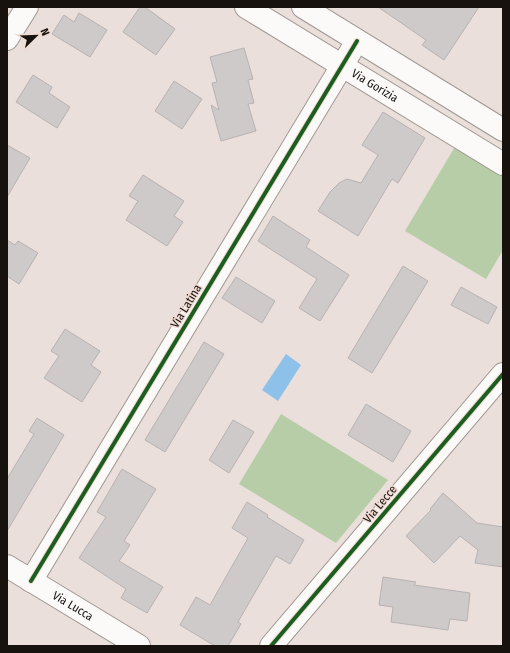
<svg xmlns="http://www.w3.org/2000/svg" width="510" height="653" font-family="'Fira Sans Condensed',sans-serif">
	<rect width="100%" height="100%" fill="#eadfda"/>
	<g fill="#b6cda7">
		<path d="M456 145 503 173V250L486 279 405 231Z"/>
		<path d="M281 414 388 480 336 543 239 484Z"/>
	</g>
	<path fill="#8ec1e9" d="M286 354 301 365 278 401 262 390Z"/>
	<g fill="#cfcaca" stroke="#b8b2b3">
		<path d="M140 7H145L175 29 156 55 123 32Z"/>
		<path d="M378 7H479L444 60 422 45 426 40Z"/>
		<path d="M79 13 107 30 90 57 52 34 64 15 74 22Z"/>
		<path d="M244 48 253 79 248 80 254 103 248 104 256 131 221 141 211 105 219 110 212 83 217 82 210 57Z"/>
		<path d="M33 75 52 87 49 93 70 107 57 128 16 102Z"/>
		<path d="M174 81 202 99 182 129 155 111Z"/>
		<path d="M383 112 425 138 398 183 392 179 358 236 318 211 330 192 339 183 347 179 361 183 378 155 362 145Z"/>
		<path d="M7 145 30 158 7 197Z"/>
		<path d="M143 175 184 201 174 216 183 222 167 246 126 220 138 201 129 196Z"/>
		<path d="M273 216 310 240 306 247 349 275 320 321 299 308 317 279 258 241Z"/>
		<path d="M7 240 15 245 18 241 38 253 19 284 7 276Z"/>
		<path d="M403 266 428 281 372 373 348 358Z"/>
		<path d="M236 277 275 301 262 323 222 298Z"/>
		<path d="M461 287 497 307 488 324 451 305Z"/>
		<path d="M65 329 100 351 91 365 101 372 82 402 44 378 59 356 51 351Z"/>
		<path d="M204 342 224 354 165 452 145 440Z"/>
		<path d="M366 404 411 431 393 462 348 435Z"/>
		<path d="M37 418 64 435 7 531V479L34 434 29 431Z"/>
		<path d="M233 420 254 432 229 473 209 460Z"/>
		<path d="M122 469 156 489 124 541 130 545 119 561 163 587 147 613 121 598 126 589 79 558 106 517 97 512Z"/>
		<path d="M443 493 477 523 503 527V567L475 563 478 550 460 536 434 563 406 536 431 510 430 509Z"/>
		<path d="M247 502 268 515 267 517 304 540 290 564 276 556 238 622 241 624 228 646H215L180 625 196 597 210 605 248 538 232 528Z"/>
		<path d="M383 577 416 582 414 585 470 593 467 621 450 619 448 630 391 622 393 607 379 605Z"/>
	</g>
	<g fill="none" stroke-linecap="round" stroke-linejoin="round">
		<g stroke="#9e9692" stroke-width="24">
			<g id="minor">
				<path d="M7 39 27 7"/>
				<path id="s1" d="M7 566 139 646"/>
				<path d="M31 581 357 41"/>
				<path d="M271 646 503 374"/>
			</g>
		</g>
		<g stroke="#9e9692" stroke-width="24">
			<g id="tertiary">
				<path id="s2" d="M246 7 503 164"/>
				<path d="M303 7 503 130"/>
			</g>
		</g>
		<use href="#minor" stroke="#fcfaf9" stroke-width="22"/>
		<use href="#tertiary" stroke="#fcfaf9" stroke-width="22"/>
		<g stroke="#f0dcd4" stroke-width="6">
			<g id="cycleway">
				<path d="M31 581 357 41"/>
				<path d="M271 646 503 374"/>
			</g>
		</g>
		<use href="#cycleway" stroke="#1b5e20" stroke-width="4"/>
	</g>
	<g text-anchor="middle" stroke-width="3" stroke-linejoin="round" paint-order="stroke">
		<g font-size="12" fill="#18120f" stroke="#f0dcd4">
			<text dy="4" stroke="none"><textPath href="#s2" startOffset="151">Via Gorizia</textPath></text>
			<text transform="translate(186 306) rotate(-59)" y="4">Via Latina</text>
			<text transform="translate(380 504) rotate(-50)" y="4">Via Lecce</text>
			<text dy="4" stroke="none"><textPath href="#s1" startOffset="77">Via Lucca</textPath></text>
		</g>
	</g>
	<rect width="510" height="653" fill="none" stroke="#18120f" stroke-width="16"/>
	<g transform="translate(36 36) rotate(67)" stroke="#f0dcd4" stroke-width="3" paint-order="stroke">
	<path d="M0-3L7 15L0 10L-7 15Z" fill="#18120f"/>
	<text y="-6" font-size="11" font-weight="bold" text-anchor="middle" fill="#18120f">N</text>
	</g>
</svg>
